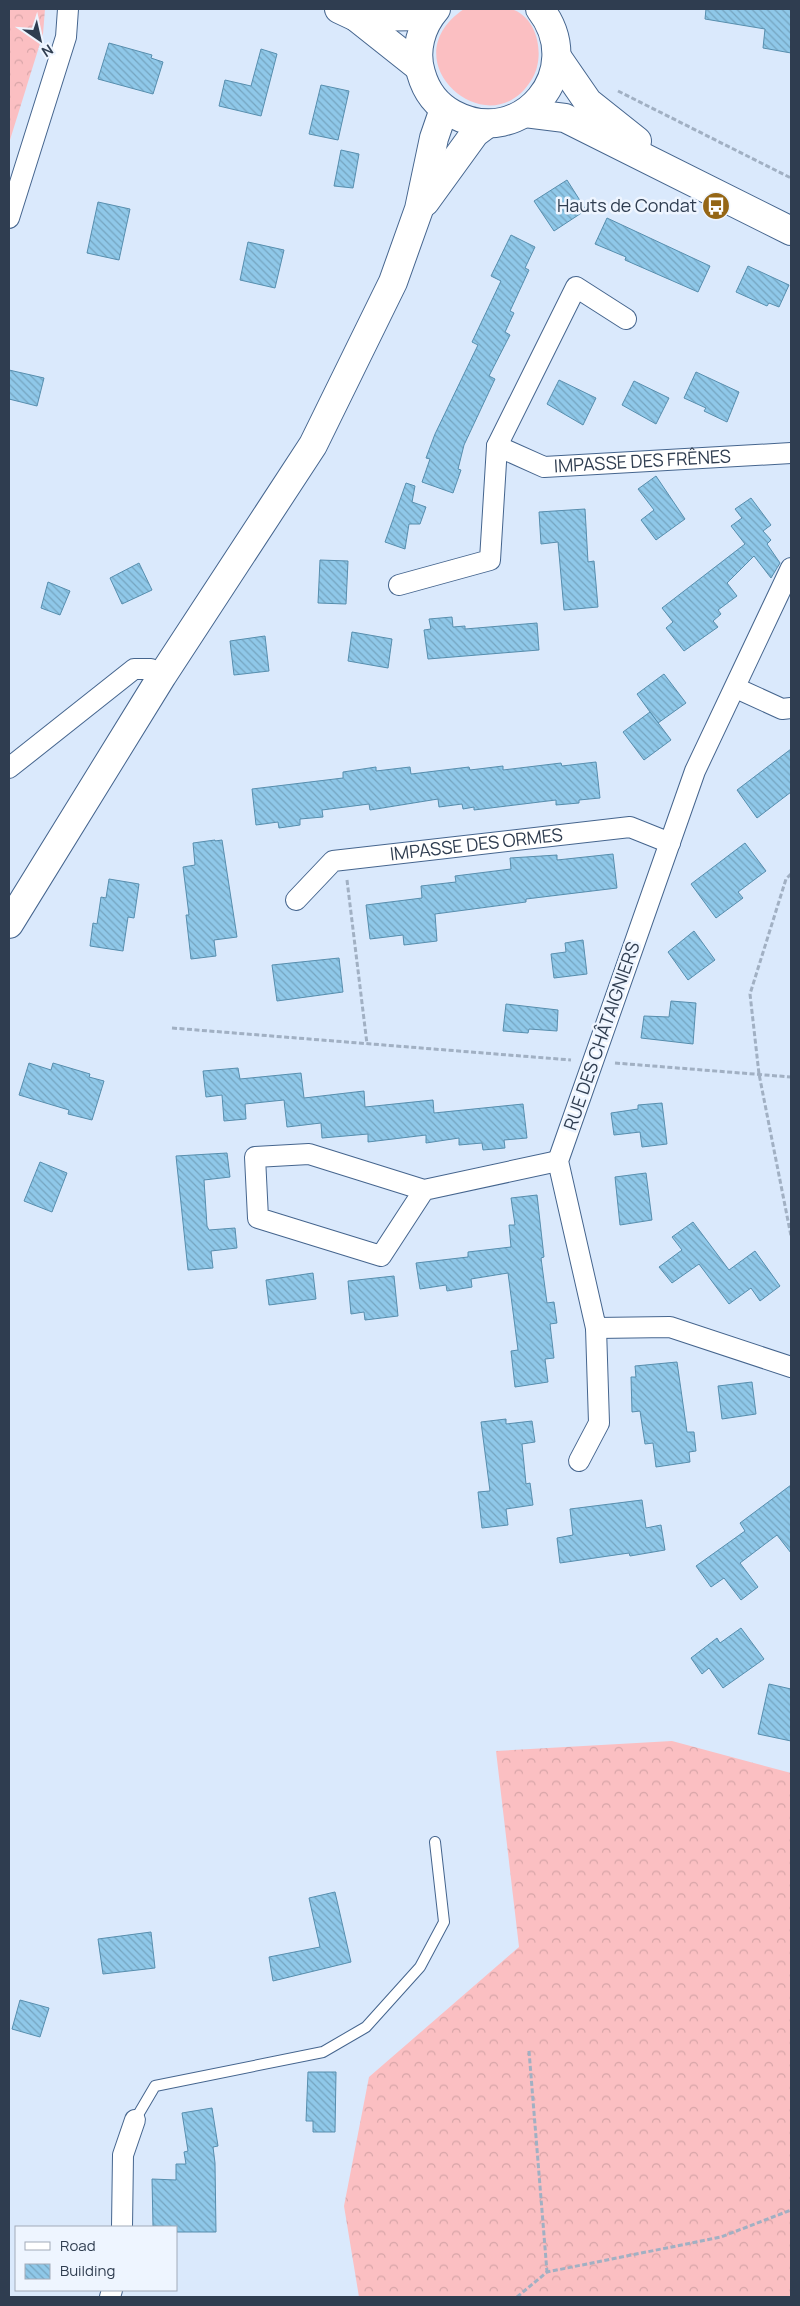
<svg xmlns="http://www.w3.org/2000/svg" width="800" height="2306" font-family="Manrope,sans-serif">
	<defs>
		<pattern id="forest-crowns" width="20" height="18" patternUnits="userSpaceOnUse" patternTransform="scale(1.25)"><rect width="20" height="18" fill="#fbbfc2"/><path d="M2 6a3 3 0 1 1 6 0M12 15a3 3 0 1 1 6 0" fill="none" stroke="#d7a5a8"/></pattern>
		<pattern id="building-back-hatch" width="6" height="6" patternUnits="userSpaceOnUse" patternTransform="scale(1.25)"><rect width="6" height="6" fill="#8fc8e9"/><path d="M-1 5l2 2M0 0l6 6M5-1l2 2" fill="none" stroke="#75a4bf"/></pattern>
	</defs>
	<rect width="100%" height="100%" fill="#dae9fc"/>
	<path fill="#fbbfc2" d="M464 9C476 9 504 5 514 10 539 20 545 58 532 79 490 150 387 61 464 9Z"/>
	<g fill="url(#forest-crowns)">
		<path d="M9 9H45L43 34 9 143Z"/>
		<path d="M672 1741 791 1773V2297H359L344 2206 369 2077 519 1947 496 1751Z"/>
	</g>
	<g fill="url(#building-back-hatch)" stroke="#578eae">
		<path d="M706 9H791V53L763 48 765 29 705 19Z"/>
		<path d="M109 43 152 55 151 58 163 62 153 94 98 79Z"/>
		<path d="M261 49 277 54 261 116 219 106 225 80 251 86Z"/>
		<path d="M321 85 349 91 338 140 309 134Z"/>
		<path d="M341 150 359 154 353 188 334 186Z"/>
		<path d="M567 180 586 210 554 231 534 201Z"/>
		<path d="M98 202 130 209 119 260 87 253Z"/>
		<path d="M607 218 710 266 698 292 625 260 626 257 595 244Z"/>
		<path d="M511 235 535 247 525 268 529 270 510 311 514 313 505 332 510 335 489 376 495 379 464 445 458 469 461 470 453 493 422 482 430 459 426 458 435 434 478 345 472 342 501 281 491 276Z"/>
		<path d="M248 242 284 250 275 288 240 280Z"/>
		<path d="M748 266 789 285 779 307 769 303 767 306 736 292Z"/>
		<path d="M9 370 44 378 37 406 9 399Z"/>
		<path d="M696 372 739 392 727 422 704 411 706 408 684 398Z"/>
		<path d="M559 380 596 398 583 425 547 404Z"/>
		<path d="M634 381 669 398 656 424 622 405Z"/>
		<path d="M656 476 685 519 656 540 641 520 654 510 638 489Z"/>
		<path d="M406 483 415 486 412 502 426 507 420 524H409L405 549 385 542Z"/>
		<path d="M751 498 771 525 763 531 771 540 767 544 780 563 771 578 754 556 727 583 737 596 718 610 721 614 713 621 718 627 684 651 666 628 673 622 662 608 745 544 731 526 742 518 735 509Z"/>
		<path d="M585 509 588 562 594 561 598 607 564 610 558 542 541 544 539 512Z"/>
		<path d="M320 560 348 561 346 604 318 603Z"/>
		<path d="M139 563 152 590 122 604 110 578Z"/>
		<path d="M48 582 70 591 60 615 41 608Z"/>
		<path d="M452 617 453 627 465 626V629L537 623 539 650 428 659 424 630 431 629 429 619Z"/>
		<path d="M352 632 392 639 388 668 348 661Z"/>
		<path d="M265 636 269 671 234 675 230 641Z"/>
		<path d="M664 674 686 703 658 723 637 694Z"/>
		<path d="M650 712 671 740 644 760 623 732Z"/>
		<path d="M791 749V792L757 818 737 790Z"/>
		<path d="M596 762 600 798 579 800V803L556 805V800L474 810V807L463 809 462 804 439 807 438 799 370 810 369 804 322 810 323 817 300 819V825L279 828 278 822 256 825 252 789 343 778V772L376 767V771L410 767 411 774 469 767 470 770 503 766V770L561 763 562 766Z"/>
		<path d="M215 840V841L222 840 237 937 214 940 216 956 191 959 186 915H189L183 867 195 865 193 843Z"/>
		<path d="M745 843 766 871 738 892 743 898 716 918 691 884Z"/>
		<path d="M613 854 617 888 526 899V902L435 914 437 941 404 945 403 935 370 939 366 905 422 898 421 886 456 882 455 876 511 869 510 858 557 855V860Z"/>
		<path d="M109 879 139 884 134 918 128 917 123 951 90 946 93 923 97 924 101 897 106 898Z"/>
		<path d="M694 931 715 960 688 980 668 952Z"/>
		<path d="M583 940 587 974 554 978 551 954 566 952 565 943Z"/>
		<path d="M339 958 343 992 277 1001 272 965Z"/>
		<path d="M671 1001 696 1003 693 1044 641 1038 644 1016 669 1017Z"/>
		<path d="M506 1004 558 1010 557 1031 529 1029 528 1033 503 1031Z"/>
		<path d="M29 1063 51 1070 53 1063 90 1074 89 1077 104 1081 92 1120 68 1114 69 1110 19 1095Z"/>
		<path d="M238 1068 240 1079 301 1073 304 1098 364 1091 365 1107 433 1100 434 1113 523 1104 527 1138 504 1140 505 1148 483 1150 482 1143 459 1145V1138L426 1143V1135L368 1142V1134L322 1138 321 1123 287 1127 284 1100 245 1104 246 1119 224 1121 222 1095 206 1097 203 1071Z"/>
		<path d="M662 1103 667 1144 642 1147 640 1132 614 1135 611 1113 638 1109V1105Z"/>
		<path d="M227 1153 230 1177 204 1180 207 1226 209 1230 235 1228 237 1248 211 1251 213 1268 188 1270 176 1156Z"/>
		<path d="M40 1162 67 1173 52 1212 24 1201Z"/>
		<path d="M646 1173 652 1220 620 1225 615 1177Z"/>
		<path d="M537 1195 544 1257 541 1258 547 1303 554 1302 557 1323 550 1324 554 1358 545 1359 548 1382 515 1387 511 1351 518 1350 508 1273 471 1279 472 1287 447 1291 446 1285 420 1289 416 1263 468 1257V1252L511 1247 509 1225H515L511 1198Z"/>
		<path d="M693 1222 729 1270 755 1251 780 1286 760 1301 751 1288 729 1304 699 1264 672 1283 659 1267 682 1250 672 1237Z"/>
		<path d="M313 1273 316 1299 269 1305 266 1280Z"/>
		<path d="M394 1276 398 1316 365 1320 364 1312 351 1314 348 1281Z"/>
		<path d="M677 1362 687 1432H694L696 1451 689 1452 690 1462 656 1467 653 1443 645 1444 640 1411 632 1412 631 1377H636L635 1366Z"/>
		<path d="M752 1382 756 1414 722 1419 718 1386Z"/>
		<path d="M506 1419V1424L532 1421 535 1442 522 1444 526 1484 530 1483 533 1505 506 1509 508 1525 482 1528 478 1492 490 1491 481 1422Z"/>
		<path d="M791 1485V1553L777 1535 740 1563 758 1587 741 1600 724 1578 711 1587 696 1566 745 1531 740 1523Z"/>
		<path d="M642 1500 646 1528 661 1525 665 1550 630 1556 629 1553 560 1563 557 1538 573 1535 570 1509Z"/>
		<path d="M741 1628 764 1659 723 1688 709 1668 702 1674 691 1658 717 1638 720 1643Z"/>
		<path d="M769 1684 791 1689V1741L758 1734Z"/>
		<path d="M335 1892 351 1962 273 1981 269 1957 320 1947 309 1898Z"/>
		<path d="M151 1932 155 1968 103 1974 98 1939Z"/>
		<path d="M20 2000 49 2008 40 2037 12 2029Z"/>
		<path d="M308 2072H336L335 2132H313V2121H306Z"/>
		<path d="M212 2108 218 2146 213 2147 215 2163 216 2232H177L176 2227 153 2226 152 2179 176 2180V2164H186L184 2152 188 2151 182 2113Z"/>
	</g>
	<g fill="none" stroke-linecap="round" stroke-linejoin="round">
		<g stroke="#45658e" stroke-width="12">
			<path id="lane" d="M135 2120 155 2086 323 2052 366 2027 420 1967 444 1922 435 1842"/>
		</g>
		<g stroke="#45658e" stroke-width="22">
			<g id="street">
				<path d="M9 218 66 37 68 9"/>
				<path id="s1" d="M497 446 544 467 791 453"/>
				<path d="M791 568 695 771 558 1161 596 1328 670 1327 791 1367"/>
				<path d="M399 585 490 560 497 446 576 287 626 319"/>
				<path d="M736 688 782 709 791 708"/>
				<path d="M9 768 134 669H151L162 676"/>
				<path id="s2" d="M296 900 333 861 630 827 670 843"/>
				<path d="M424 1190 381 1256 258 1218 255 1157 309 1154 424 1190 558 1161"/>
				<path d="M579 1461 599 1423 596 1328"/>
				<path d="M122 2227 123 2155 135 2120"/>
				<path d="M110 2297 112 2290"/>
			</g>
		</g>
		<g stroke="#45658e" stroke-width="30">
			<g id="secondary">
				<path d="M339 9 356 17 419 67"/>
				<path d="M436 9C421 26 414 51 421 73 426 91 436 105 453 114 522 151 588 70 540 9"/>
				<path d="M356 17 429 16"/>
				<path d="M557 57 588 102 637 141"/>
				<path d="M525 113 565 118 791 231"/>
				<path d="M425 202 475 133 487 124"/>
				<path d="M9 924 162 676 313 445 393 282 419 209 434 138 444 109"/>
			</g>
		</g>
		<g stroke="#a1b0c3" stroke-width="3" stroke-dasharray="5 2.5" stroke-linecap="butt">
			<path d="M618 91 791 178"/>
			<path d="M791 874 786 879 750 994 759 1074 791 1236"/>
			<path d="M347 880 367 1044"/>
			<path d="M172 1028 571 1060"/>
			<path d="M615 1063 791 1077"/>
			<path d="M529 2051 547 2272"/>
			<path d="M517 2297 547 2272 721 2237 791 2210"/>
		</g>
		<use href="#lane" stroke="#fff" stroke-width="10"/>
		<use href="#street" stroke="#fff" stroke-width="20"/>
		<use href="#secondary" stroke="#fff" stroke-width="28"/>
	</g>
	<defs>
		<g id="bus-disc" transform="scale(1.4375)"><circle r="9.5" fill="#956615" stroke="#eef5ff"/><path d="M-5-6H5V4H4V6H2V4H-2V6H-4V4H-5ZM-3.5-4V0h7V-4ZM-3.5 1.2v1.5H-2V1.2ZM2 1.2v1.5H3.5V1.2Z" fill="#fff"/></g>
	</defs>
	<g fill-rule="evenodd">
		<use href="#bus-disc" x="716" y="206"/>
	</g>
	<g text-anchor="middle" stroke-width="5" stroke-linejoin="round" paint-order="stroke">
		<g font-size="18" fill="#2f3d50" stroke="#eef5ff" text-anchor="end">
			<text x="697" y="212">Hauts de Condat</text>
		</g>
		<g font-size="18" fill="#2f3d50" stroke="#eef5ff">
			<text dy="6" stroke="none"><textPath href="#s1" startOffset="150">IMPASSE DES FRÊNES</textPath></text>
			<text dy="6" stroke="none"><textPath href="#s2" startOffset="198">IMPASSE DES ORMES</textPath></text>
			<text transform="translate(602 1036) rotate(-71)" y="6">RUE DES CHÂTAIGNIERS</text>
		</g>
	</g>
	<rect width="800" height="2306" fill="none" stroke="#2f3d50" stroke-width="20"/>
	<rect x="15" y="2226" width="162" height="65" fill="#eef5ff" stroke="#a2abb9"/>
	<rect x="25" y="2242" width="25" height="8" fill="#ffffff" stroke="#a2abb9"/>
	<text x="60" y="2251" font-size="15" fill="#2f3d50">Road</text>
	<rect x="25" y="2264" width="25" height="15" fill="url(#building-back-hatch)" stroke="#a2abb9"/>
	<text x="60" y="2276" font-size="15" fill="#2f3d50">Building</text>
	<g transform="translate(40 40) rotate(146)" stroke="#eef5ff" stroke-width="4" paint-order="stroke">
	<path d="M0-4L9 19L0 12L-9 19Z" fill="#2f3d50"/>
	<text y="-8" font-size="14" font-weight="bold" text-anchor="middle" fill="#2f3d50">N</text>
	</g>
</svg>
